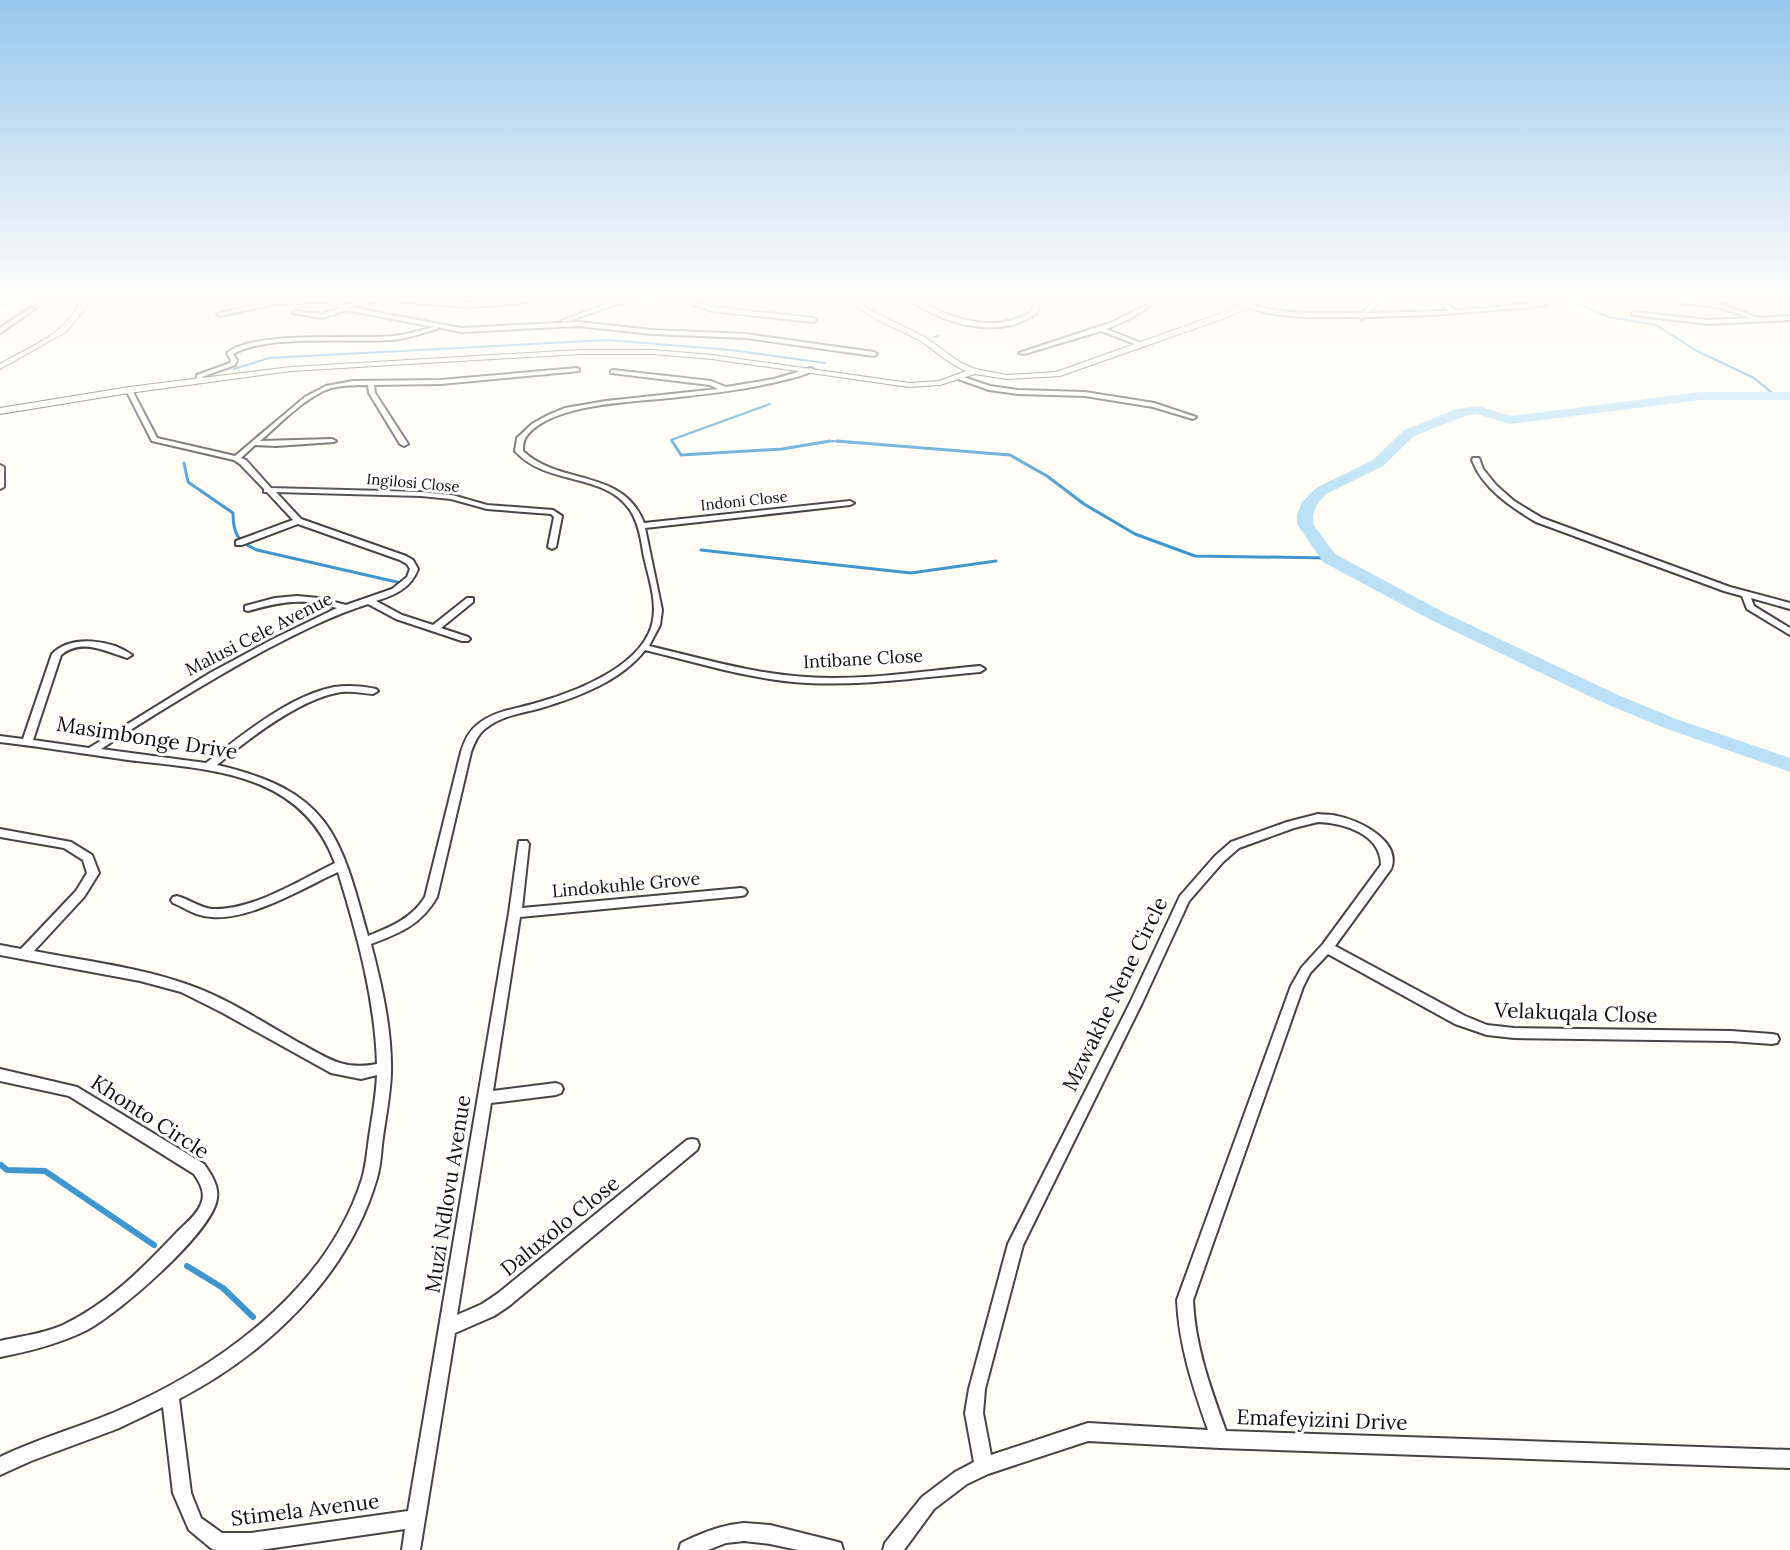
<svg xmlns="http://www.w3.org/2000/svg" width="1790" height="1550" font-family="Lora,serif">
	<rect width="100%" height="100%" fill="#fffdf5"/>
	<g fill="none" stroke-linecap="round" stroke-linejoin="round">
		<g stroke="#3f96cf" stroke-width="2">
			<path d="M1563 296 1608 317 1656 325 1697 351 1754 378 1777 397"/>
			<path d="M934 337 938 336"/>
			<path d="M234 369 269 358 607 340 731 350 825 363"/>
			<path d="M673 443 671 440 770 404"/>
			<path d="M820 443 832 441 856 443"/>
		</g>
		<g stroke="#3f96cf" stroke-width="3">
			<path d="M672 441 681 455 782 449 830 441"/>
			<path d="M837 441 1010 455 1047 476 1084 504 1135 534 1195 556 1329 558"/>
			<path d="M184 463 188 482 233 513C233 534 238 542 257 550L401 583"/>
			<path d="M701 550 911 573 996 561"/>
		</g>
		<path stroke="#3f96cf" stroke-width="4.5" d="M0 1165 3 1167"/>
		<g stroke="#3f96cf" stroke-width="6">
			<path d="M1 1165 7 1170 45 1171 154 1245"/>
			<path d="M187 1266 223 1288 253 1317"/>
		</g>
		<g fill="#b9e0f7" fill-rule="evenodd">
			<path d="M22 296H39L0 310V303Z"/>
			<path d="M1700 392H1790V400H1700L1511 424 1477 414 1465 416 1414 436 1383 466 1326 494 1317 504 1313 515V524L1335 554 1445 613 1618 695 1676 719 1790 758V772L1662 727 1604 703 1433 621 1323 562 1297 524V515L1302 502 1316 488 1373 460 1404 430 1457 409 1478 406 1512 416Z"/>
		</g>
		<g stroke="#444" stroke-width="4">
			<g id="minor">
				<path d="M192 296H204L181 302 178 300Z"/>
				<path d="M315 296H323L344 305 383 296 467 303 559 296 503 305 467 307 381 300 349 307 461 328 578 322 652 330 746 334 874 352 877 354 874 356 746 338 652 334 578 326 461 332 437 327V329C422 333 407 339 391 340 350 343 267 334 233 354L237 360 235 365 202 377 200 381H196L197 375 230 363 231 360 227 353C256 330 353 340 393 336 407 335 420 330 434 327L346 310 322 318 292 313 295 311 322 314 340 308 328 302 275 304 220 316 217 314 275 300 321 299Z"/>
				<path d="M642 296H657L620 303 566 322 561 321 617 300Z"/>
				<path d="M686 296H692L697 302 712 307 813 318 816 320 813 322 712 311 693 305Z"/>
				<path d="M905 296C916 296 926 305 935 309 967 324 1001 330 1031 312L1033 306 1020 296H1027L1039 305 1036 314C1026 320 1017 325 1006 326 973 332 930 317 905 296Z"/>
				<path d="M1154 296H1160C1145 313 1126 321 1106 329L1144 344V346H1140L1101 331 1024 354 1019 353 1113 322 1146 305Z"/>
				<path d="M1228 296C1240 296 1251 306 1263 308 1295 315 1330 313 1362 313L1372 303 1374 296H1380L1378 303 1368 313 1448 311 1434 296H1440L1454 310 1500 307 1493 296H1499L1506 306 1543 302 1546 304 1543 306 1432 315 1365 317 1362 319 1359 317C1322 317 1257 321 1228 296Z"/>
				<path d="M1638 296H1655L1721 304 1759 318 1790 316V320L1709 324 1632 315V313L1634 312 1709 320 1751 318 1720 308Z"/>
				<path d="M30 308 35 309 0 333V328Z"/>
				<path d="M577 368 579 369V371L441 384 374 385 375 393 408 444 404 446 400 444 369 393 368 385C356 385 343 385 331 388 306 396 280 424 260 441L332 439 336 441 334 442 276 446 255 445 241 458 246 460 271 488 421 492 452 495 487 505 553 510 562 516 556 547 552 549 548 547 554 517 551 514 487 509 451 499 421 496 276 492 301 519 406 556 413 560 418 569C411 588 395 595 376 601L402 615 433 625 467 598H473V602L441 628 468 637 470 639 468 641H462L396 619 368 604C333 615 300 632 267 649 210 680 155 714 101 749L206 763C242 735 289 696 334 687 348 685 363 686 376 689L378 691 373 694C361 693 348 690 336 693 297 701 247 740 217 765 329 791 340 833 368 936 391 927 412 918 425 897L461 752C464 742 468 732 477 725 493 711 516 709 536 703 575 692 645 666 653 620 657 598 647 573 643 552 641 538 638 522 630 510 605 472 546 486 515 451L517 438 532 424 548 415 565 408 606 401 718 389 710 385 611 373V371L613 370 711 381 726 387 774 379 811 368 814 370C805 375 794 378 784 380 749 389 714 393 679 397 639 402 551 402 526 437 523 441 523 446 523 451 560 486 623 468 644 523L850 501 854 503 850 505 645 528 662 610 660 625 649 646C701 658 753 674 806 677 864 681 922 671 980 666L985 669 980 672C922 677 865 686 807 683 752 680 699 663 645 650 621 681 578 697 541 708 524 713 504 715 489 726 479 732 475 741 471 752L437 897C421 925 400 933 371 944 382 986 392 1030 391 1074 390 1096 386 1116 383 1137 381 1151 381 1165 377 1178 349 1276 267 1353 179 1399L191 1493 201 1518 222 1533H251L408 1511 509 913 519 841H527L529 844 522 908 741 888 745 889 747 892 745 895 741 896 520 917 493 1091 556 1083 561 1085 563 1089 561 1093 556 1095 491 1103 457 1315 482 1304 497 1294 687 1140 692 1139 697 1140 699 1145 697 1150 509 1306 494 1316 455 1333 420 1550H402L405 1529 260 1550H216L212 1549 189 1530 173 1493 163 1407 117 1429 31 1461 0 1475V1457C37 1439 77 1428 115 1412 217 1369 327 1290 362 1179 366 1166 367 1152 369 1138 372 1117 376 1097 377 1075L361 1079 331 1073 221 1012 181 992 140 981 0 955V945L21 949 76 891 87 873 83 860 64 848 0 837V829L71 842 92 855 99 873 84 897 34 951C84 961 138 967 186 984 225 997 261 1021 296 1041 326 1057 342 1071 377 1064 375 998 357 934 338 872 303 888 251 920 212 917 198 917 185 908 173 903L171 900 173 897 177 896C189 899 200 908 212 909 252 911 300 880 335 863 301 771 211 770 128 760 85 754 43 747 0 742V736L23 739 52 654C71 634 112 640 132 655L127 658C104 651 82 638 61 655L33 740 89 748 210 673 273 639 337 608C301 598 284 601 248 611L245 610V606L275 598 297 596 319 598 346 605 392 589 407 577 410 569 407 564 400 560 298 524 242 545H236V541L293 520 267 492H264V489L240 464 234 460 152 441 126 390 129 388 132 390 157 438 235 456 305 397 326 386 353 381 441 380Z"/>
				<path d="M960 376 990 386 1018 390 1085 392 1154 403 1196 417 1193 419 1153 407 1085 396 1018 394 989 390 958 379 957 378Z"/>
				<path d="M1473 458H1479L1483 469 1496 485 1514 501 1542 518 1730 587 1790 603V609L1751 598 1754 606 1790 628V635L1747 609 1742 596 1724 591 1536 522C1511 507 1483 489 1472 460Z"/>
				<path d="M0 465 4 467V487L0 489Z"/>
				<path d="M1318 814C1324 815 1331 814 1337 816 1359 820 1402 841 1391 869L1335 946 1465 1016 1487 1025 1514 1028 1731 1031 1772 1034 1777 1035 1779 1039 1777 1043 1772 1044 1731 1041 1514 1038 1487 1035 1455 1024 1328 954 1310 973 1303 987 1193 1300C1195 1346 1210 1387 1226 1431L1790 1450V1468L1220 1448 1088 1441 988 1474 967 1484 934 1509 904 1550H883L885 1543 922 1497 955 1472 974 1462 965 1413 969 1389 1008 1244 1130 1003 1180 896 1215 856 1231 842 1287 822ZM1318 822C1344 823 1381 834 1381 865L1323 944 1302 967 1291 986 1177 1300C1179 1346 1193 1387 1208 1430L1088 1423 991 1455 983 1413 985 1389 1023 1245 1142 1003 1189 901 1223 862 1239 848 1294 828Z"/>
				<path d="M0 1069 77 1087 204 1164C211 1174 219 1186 217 1198 214 1231 118 1314 87 1330 59 1344 31 1351 0 1357V1341C21 1336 43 1334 63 1325 109 1303 143 1268 177 1232 185 1224 197 1215 201 1204 206 1193 200 1183 194 1174L69 1096 0 1081Z"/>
				<path d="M744 1523 770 1525 834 1541 841 1543 843 1550H798L770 1544 744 1541 726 1543 708 1550H679L681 1543C702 1533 721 1525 744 1523Z"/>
			</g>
		</g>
		<g stroke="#444" stroke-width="2">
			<g id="tertiary">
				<path d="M82 296H90L85 309 66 332 0 369V364C32 345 69 334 82 296Z"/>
				<path d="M846 296H854L868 309 925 337 961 363 976 369 1007 375 1056 372 1222 313 1262 296H1272L1228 317 1060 376 1007 379 975 374 940 385 909 387 712 359 653 354H580L291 371 129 393 0 414V408L129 387 291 367 580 350H653L712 355 909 383 939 381 966 371C948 364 935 350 919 340 894 326 866 319 846 296Z"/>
			</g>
		</g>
		<g stroke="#333" stroke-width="3">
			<path id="secondary" d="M1776 296H1790V299Z"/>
		</g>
		<use href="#minor" fill="#fff" fill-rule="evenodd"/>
		<use href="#tertiary" fill="#fff" fill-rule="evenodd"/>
		<use href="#secondary" fill="#fff6b0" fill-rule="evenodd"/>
	</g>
	<linearGradient id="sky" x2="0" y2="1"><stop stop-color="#95c6ee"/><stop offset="0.58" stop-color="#fffefa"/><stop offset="1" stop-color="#fffefa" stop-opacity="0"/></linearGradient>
	<rect width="1790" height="513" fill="url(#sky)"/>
	<g text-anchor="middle" stroke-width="6" stroke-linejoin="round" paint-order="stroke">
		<g font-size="15" fill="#111" stroke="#fff">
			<text transform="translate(413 483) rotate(5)" y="5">Ingilosi Close</text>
			<text transform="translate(744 501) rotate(-6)" y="5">Indoni Close</text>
		</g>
		<g font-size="18" fill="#111" stroke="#fff">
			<text transform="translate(259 634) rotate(-27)" y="6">Malusi Cele Avenue</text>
			<text transform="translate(863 659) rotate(-3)" y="6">Intibane Close</text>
			<text transform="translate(626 885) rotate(-5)" y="6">Lindokuhle Grove</text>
		</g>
		<g font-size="21" fill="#111" stroke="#fff">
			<text transform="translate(147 738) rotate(9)" y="7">Masimbonge Drive</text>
			<text transform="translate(1115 994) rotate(-64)" y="7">Mzwakhe Nene Circle</text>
			<text transform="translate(1576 1013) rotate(2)" y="7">Velakuqala Close</text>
			<text transform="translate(150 1117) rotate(33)" y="7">Khonto Circle</text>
			<text transform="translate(448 1194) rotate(-81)" y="7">Muzi Ndlovu Avenue</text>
			<text transform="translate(560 1226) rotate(-39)" y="7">Daluxolo Close</text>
			<text transform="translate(1322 1420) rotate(2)" y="7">Emafeyizini Drive</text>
			<text transform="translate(305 1510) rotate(-7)" y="7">Stimela Avenue</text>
		</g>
	</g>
</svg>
